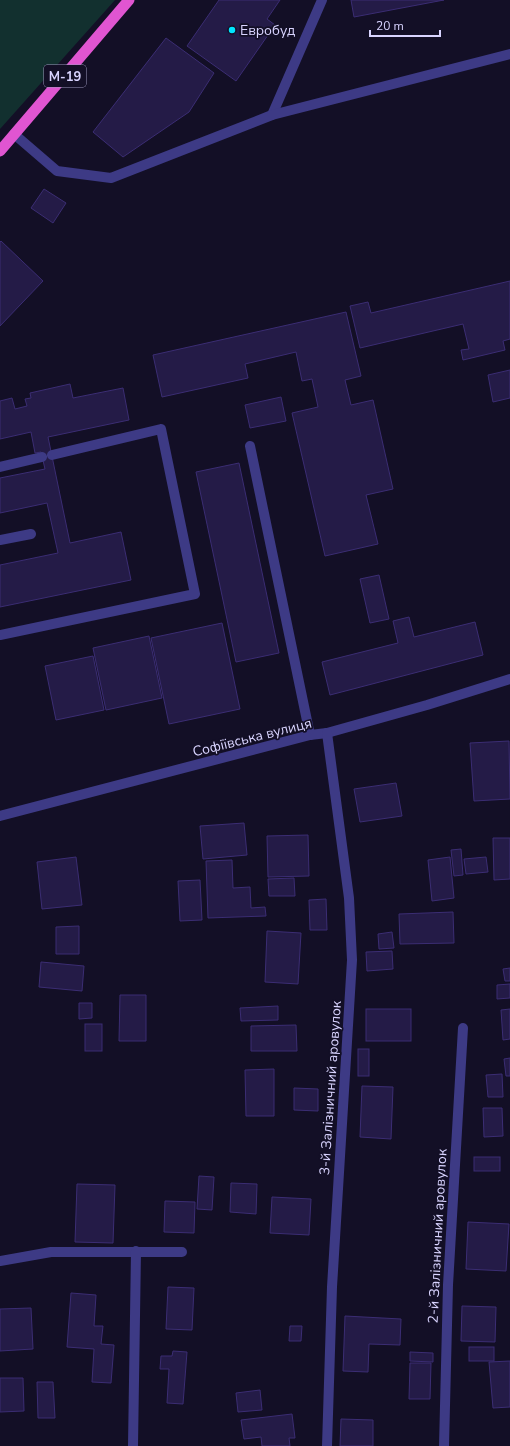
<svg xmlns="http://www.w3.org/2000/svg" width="510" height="1446" font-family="'Nunito Sans',sans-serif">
	<rect width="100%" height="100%" fill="#130f26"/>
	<path fill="#12302f" d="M0 0H115L0 129Z"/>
	<g fill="#241b47" stroke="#3b2d73">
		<path d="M219 0H280L267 19 275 25 236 81 187 46Z"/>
		<path d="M351 0H444L354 17Z"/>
		<path d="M166 38 214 73 189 112 123 157 93 132Z"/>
		<path d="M44 189 66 203 53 223 31 208Z"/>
		<path d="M1 241 43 281 0 326V242Z"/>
		<path d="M510 281V339L503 341 505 350 463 360 461 350 469 349 463 324 360 348 350 306 368 302 371 313Z"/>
		<path d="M346 312 361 376 345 380 351 405 373 400 393 489 366 495 378 544 325 556 292 413 318 407 312 379 302 381 296 352 245 364 248 378 162 397 153 355Z"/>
		<path d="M510 370V398L493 402 488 375Z"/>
		<path d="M70 384 73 398 123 388 129 420 48 437 70 543 121 532 131 580 0 607V565L58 553 47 503 0 513V478L45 469 41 452 35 453 31 432 0 439V401L12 398 15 409 27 406 25 399 31 398 30 393Z"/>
		<path d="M281 397 286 421 250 428 245 405Z"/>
		<path d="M239 463 279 653 236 662 196 472Z"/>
		<path d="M379 575 389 619 370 623 360 579Z"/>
		<path d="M409 617 414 637 475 622 483 655 330 695 322 662 398 643 393 621Z"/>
		<path d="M222 623 240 709 169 724 151 638Z"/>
		<path d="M149 636 162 698 106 710 93 648Z"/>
		<path d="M93 656 104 710 56 720 45 666Z"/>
		<path d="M509 741 510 799 474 801 470 743Z"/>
		<path d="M396 783 402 816 360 822 354 789Z"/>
		<path d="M244 823 247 855 203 859 200 826Z"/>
		<path d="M308 835 309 876 268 877 267 836Z"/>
		<path d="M493 838H510V879L494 880Z"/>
		<path d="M461 849 463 875 454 876 451 850Z"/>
		<path d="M76 857 82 905 42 909 37 862Z"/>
		<path d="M450 857 454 898 432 901 428 860Z"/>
		<path d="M486 857 488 872 466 874 464 859Z"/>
		<path d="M232 860 233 888 250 887 251 908 265 907 266 916 208 918 206 861Z"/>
		<path d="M294 878 295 896H269L268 879Z"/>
		<path d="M200 880 202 920 180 921 178 881Z"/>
		<path d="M326 899 327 930H310L309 900Z"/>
		<path d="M453 912 454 943 400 944 399 914Z"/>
		<path d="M79 926V954H56V927Z"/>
		<path d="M267 931 301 933 298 984 265 982Z"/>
		<path d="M392 932 394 948 379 949 378 934Z"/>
		<path d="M392 951 393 969 367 971 366 952Z"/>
		<path d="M41 962 84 966 82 991 39 987Z"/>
		<path d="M510 968V981H505L503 969Z"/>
		<path d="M510 984V998L497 999V985Z"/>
		<path d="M120 995H146V1041H119Z"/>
		<path d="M79 1003H92V1018L79 1019Z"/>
		<path d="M278 1006V1020L241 1021 240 1008Z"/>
		<rect x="366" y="1009" width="45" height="32"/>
		<path d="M510 1009V1039L503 1040 501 1010Z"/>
		<rect x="85" y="1024" width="17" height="27"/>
		<path d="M296 1025 297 1051H251V1026Z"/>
		<rect x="358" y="1049" width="11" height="27"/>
		<path d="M510 1058V1076H506L504 1059Z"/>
		<path d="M274 1069V1116H246L245 1070Z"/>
		<path d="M502 1074 503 1097H488L486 1075Z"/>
		<path d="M362 1086 393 1087 391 1139 360 1137Z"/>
		<path d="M294 1088 318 1089V1111L294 1110Z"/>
		<path d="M483 1108H502L503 1136 484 1137Z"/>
		<rect x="474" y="1157" width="26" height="14"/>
		<path d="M199 1176 214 1177 212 1210 197 1209Z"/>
		<path d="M231 1183 257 1184 256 1214 230 1212Z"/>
		<path d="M77 1184 115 1185 113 1243 75 1242Z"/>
		<path d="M272 1197 311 1199 309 1235 270 1233Z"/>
		<path d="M165 1201 195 1202 194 1233 164 1232Z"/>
		<path d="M468 1222 509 1224 506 1271 466 1269Z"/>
		<path d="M168 1287 194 1288 192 1330 166 1329Z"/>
		<path d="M71 1293 96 1295 94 1326H103L101 1344 114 1345 111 1383 92 1382 94 1349 67 1347Z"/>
		<path d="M462 1306 496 1307 495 1342 461 1341Z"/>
		<path d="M31 1308 33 1349 0 1351V1309Z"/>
		<path d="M345 1316 401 1319 400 1345 369 1344 368 1372 343 1371Z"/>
		<path d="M290 1326H302L301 1341H289Z"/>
		<rect x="469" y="1347" width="25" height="14"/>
		<path d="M173 1351 187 1352 183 1404 167 1403 169 1369H160L161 1356H172Z"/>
		<path d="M410 1352 433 1353V1362L410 1361Z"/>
		<path d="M510 1361V1407L493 1408 489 1362Z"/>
		<path d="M410 1363H431L430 1399H409Z"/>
		<path d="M0 1378H23L24 1411 0 1412Z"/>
		<path d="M37 1382H53L55 1418H38Z"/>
		<path d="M260 1390 262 1410 238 1412 236 1393Z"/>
		<path d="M292 1414 295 1438H289L290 1446H262L261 1437 244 1439 241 1420Z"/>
		<path d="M341 1419 373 1420V1446H340Z"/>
	</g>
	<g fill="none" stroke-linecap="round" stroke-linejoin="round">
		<g stroke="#3d3a85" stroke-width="10">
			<path d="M272 115 322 0"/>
			<path d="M14 134 57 171 111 178 272 115 510 54"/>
			<path d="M250 446 310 735"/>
			<path d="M0 467 42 457"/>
			<path d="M0 540 31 534"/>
			<path d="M0 635 195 594 161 429 52 455"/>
		</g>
		<g stroke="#3d3a85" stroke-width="10">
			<path d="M0 816 310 735 327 733 427 705 510 679"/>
			<path d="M0 1261 51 1252H182"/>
			<path d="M133 1446 136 1251"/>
			<path d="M327 1446 332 1287 352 960 349 898 327 733"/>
			<path d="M444 1446 448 1285 463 1028"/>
		</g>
		<path stroke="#e055d1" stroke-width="11" d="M0 151 129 0"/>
	</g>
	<circle fill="#00e5ff" stroke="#130f26" stroke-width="1.5" cx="232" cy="30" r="4"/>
	<g text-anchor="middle" stroke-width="3.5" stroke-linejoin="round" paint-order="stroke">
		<rect fill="#130f26" stroke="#9e99be" stroke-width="1" x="44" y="65" width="42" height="22" rx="3"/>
		<g font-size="13" font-weight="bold" fill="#d9d4ff">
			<text x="65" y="81">М-19</text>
		</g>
		<g font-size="14" fill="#d9d4ff" stroke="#130f26" text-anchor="start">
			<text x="240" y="35">Евробуд</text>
		</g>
		<g font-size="14" fill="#d9d4ff" stroke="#130f26">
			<text transform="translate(252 737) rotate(-14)" y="5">Софіївська вулиця</text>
			<text transform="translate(330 1088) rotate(-86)" y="5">3-й Залізничний аровулок</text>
			<text transform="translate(437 1236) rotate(-87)" y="5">2-й Залізничний аровулок</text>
		</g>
	</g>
	<path d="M370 30v6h70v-6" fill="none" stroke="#d9d4ff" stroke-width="2"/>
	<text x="376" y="30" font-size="12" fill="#d9d4ff" stroke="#130f26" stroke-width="3" paint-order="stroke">20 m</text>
</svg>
